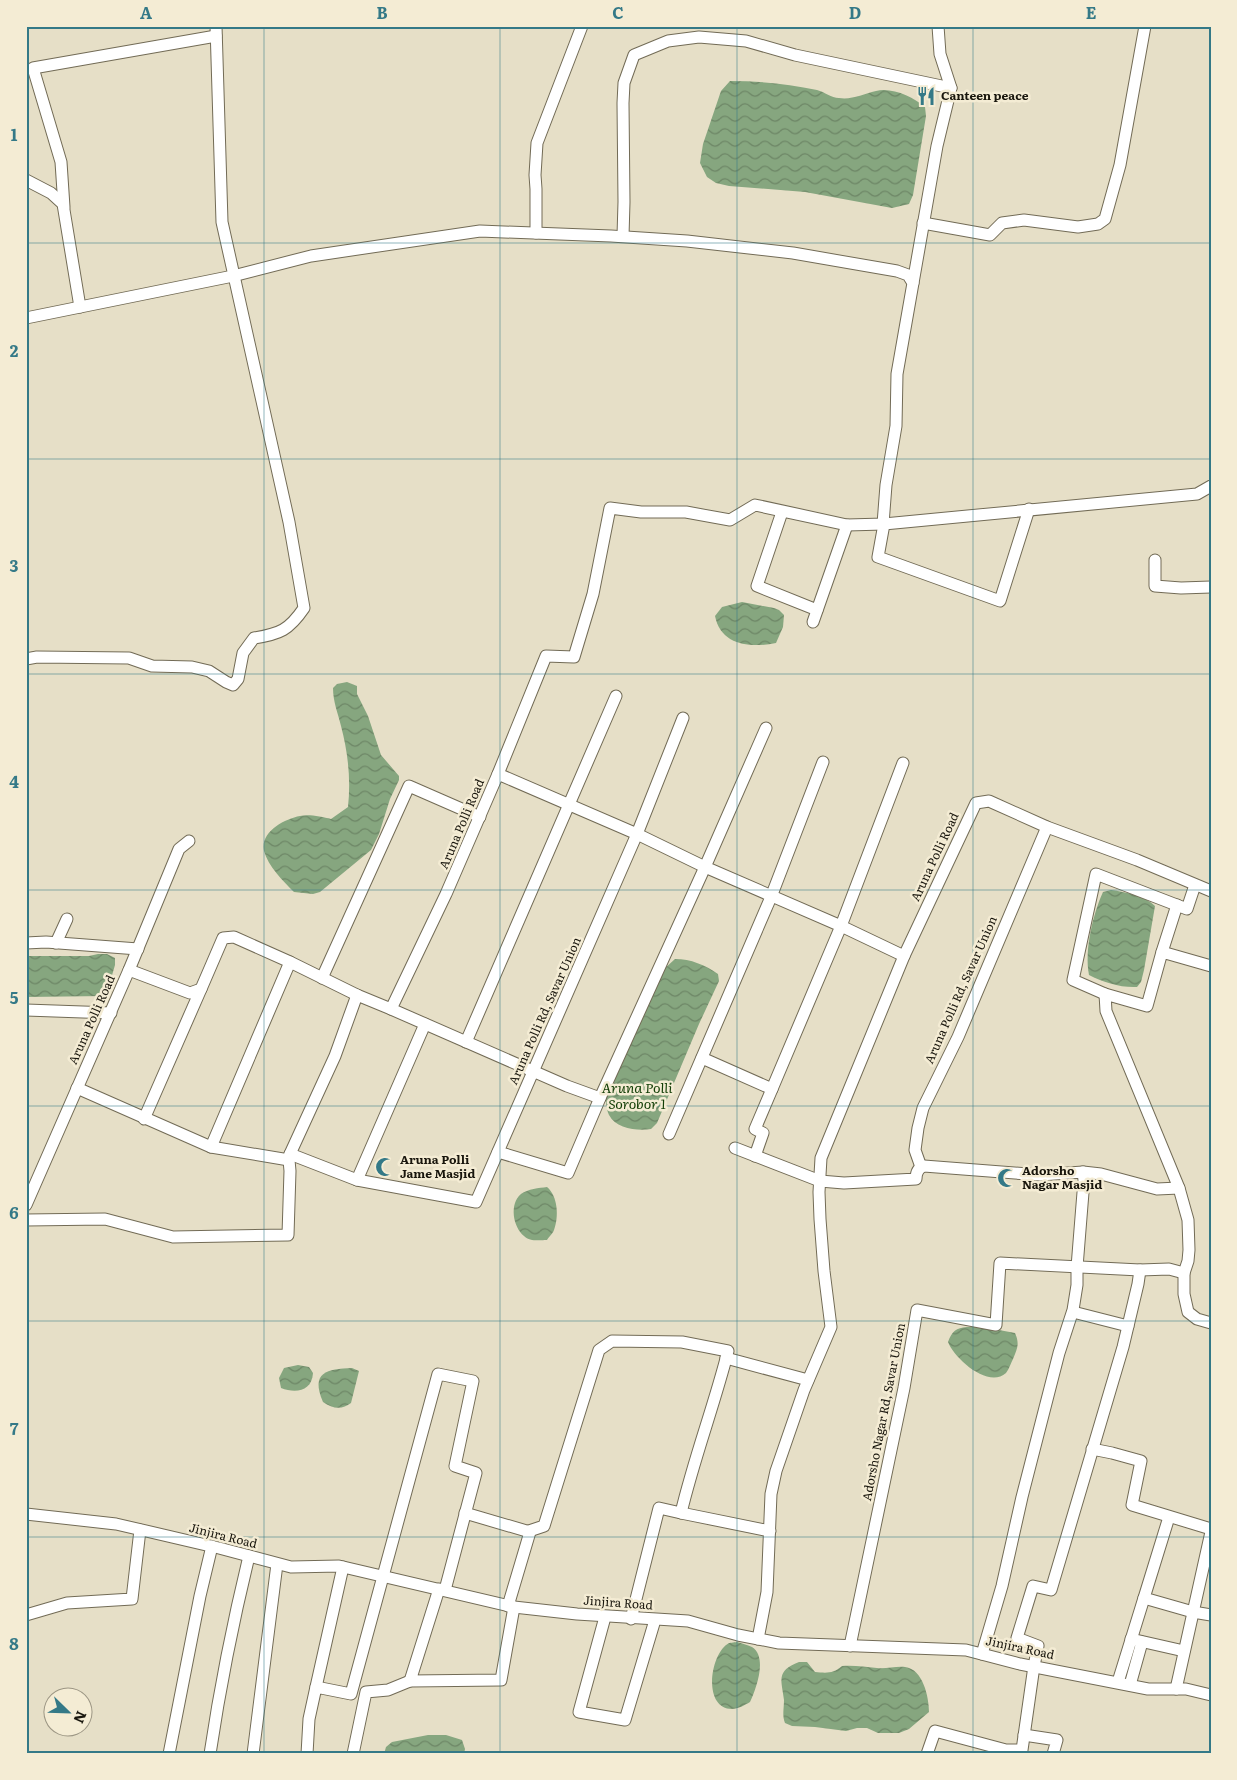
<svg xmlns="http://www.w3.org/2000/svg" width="1237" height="1780" font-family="Literata,serif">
	<defs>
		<pattern id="water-waves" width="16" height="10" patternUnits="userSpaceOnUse" patternTransform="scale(1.25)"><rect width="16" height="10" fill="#86a67f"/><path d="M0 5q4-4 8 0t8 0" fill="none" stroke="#6d8666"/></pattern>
	</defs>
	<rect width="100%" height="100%" fill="#e6dfc7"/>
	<g fill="url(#water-waves)">
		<path d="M730 81C759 81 789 84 817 90 825 92 831 98 839 98 852 100 863 94 876 91 892 87 913 97 925 107L926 116 913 195 909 204 892 208 805 192 729 186 716 183 707 177 700 163 703 144 721 91Z"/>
		<path d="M742 602 774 608 779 610 784 615 783 627 776 643C751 648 721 646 715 616L722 607Z"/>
		<path d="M347 682 357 686V694L368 716 381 755 399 776V780L390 799 379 834 371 850 320 892 313 894 294 892C283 881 268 866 264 851 260 832 284 819 300 816 309 814 322 817 331 819L348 807C351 779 348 753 341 726 338 713 333 702 333 688L337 684Z"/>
		<path d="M1111 890C1125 892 1145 896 1155 906L1144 970 1141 982 1137 987C1121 988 1103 982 1089 975 1084 950 1093 914 1103 892Z"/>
		<path d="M98 954H107L115 958V965L106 996 26 997V956H89Z"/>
		<path d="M675 959C691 959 705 965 718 974L719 981 699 1024 657 1123 651 1129C638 1131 616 1129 609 1115 606 1108 606 1102 606 1095L664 969Z"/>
		<path d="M547 1187C558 1196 559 1217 554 1230 553 1233 549 1237 547 1240 540 1240 530 1242 524 1236 513 1227 509 1204 521 1194 528 1189 539 1188 547 1187Z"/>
		<path d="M967 1327H983L1015 1333C1020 1344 1017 1349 1013 1359 1011 1363 1009 1369 1006 1373 988 1389 954 1358 948 1342 952 1331 956 1328 967 1327Z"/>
		<path d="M298 1365 309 1367 313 1373C312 1391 296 1394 281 1388L279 1378 284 1368Z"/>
		<path d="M352 1368 359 1371 351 1403C342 1410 333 1409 323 1402 310 1372 327 1369 352 1368Z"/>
		<path d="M737 1642C742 1643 747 1645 752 1647 768 1657 756 1689 750 1702 745 1705 738 1709 732 1709 702 1709 710 1653 729 1643 730 1643 736 1642 737 1642Z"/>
		<path d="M799 1662H807L815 1672C826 1673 833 1674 842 1666 854 1665 865 1667 877 1668 886 1669 896 1666 905 1667 923 1669 929 1697 929 1712L909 1729 899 1733H878L867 1728H857L846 1731 815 1727 792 1726 785 1723C782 1716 784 1708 784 1700 782 1681 775 1671 799 1662Z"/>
		<path d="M428 1735H446L462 1740 465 1749 464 1754H384L386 1747 392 1742Z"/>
	</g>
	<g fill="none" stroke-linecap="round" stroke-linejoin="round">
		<g stroke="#726b56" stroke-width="13">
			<g id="minor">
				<path d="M26 180 51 193 63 204 80 307"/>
				<path d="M64 207 61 162 33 68 216 36"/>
				<path d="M923 223 990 235 1002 223 1024 220 1078 227 1098 224 1105 219 1120 165 1145 26"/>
				<path d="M536 233V189L535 175 537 143 582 26"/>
				<path d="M623 236 624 202 623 103 624 83 634 55 668 41 699 37 746 41 795 55 951 88"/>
				<path d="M913 283 937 146 951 88 940 54 938 26"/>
				<path d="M26 318 233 276 311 256 480 231 611 236 687 241 793 253 897 271 908 275 913 283 897 374 896 426 886 485 883 524"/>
				<path d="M782 512 757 586 817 610"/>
				<path d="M884 524 878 557 1000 601 1029 509"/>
				<path d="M1155 560V586L1181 588 1211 587"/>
				<path d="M813 622 847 525"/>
				<path d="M26 659 37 657 129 658 152 666 192 667 209 671 226 682 233 685 238 679 243 653 254 638C280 634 289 630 304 608L289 522 222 222 216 26"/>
				<path d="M498 774 546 656 574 657 593 594 610 508 641 512H686L730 520 755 505 847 525 884 524 1197 494 1211 486"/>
				<path d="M26 943 46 942 138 949"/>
				<path d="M56 943 67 919"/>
				<path d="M1162 952 1177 905"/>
				<path d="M1211 966 1162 952 1147 1006 1105 994 1106 1011 1179 1188 1188 1220 1189 1250 1188 1261 1184 1273V1294L1188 1312 1197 1319 1211 1323"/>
				<path d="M129 970 179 849 189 841"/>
				<path d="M322 978 409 786 480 817"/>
				<path d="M1105 994 1073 980 1096 874 1187 909 1195 885"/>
				<path d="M391 1009 567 1086 600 1098 705 867 766 728"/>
				<path d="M26 1010 111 1013"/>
				<path d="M466 1042 616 696"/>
				<path d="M702 1058 772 1089 841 926 903 763"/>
				<path d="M77 1088 211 1147 289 1160 290 1154 335 1056 357 995"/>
				<path d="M144 1119 201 989"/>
				<path d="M669 1134 771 897 823 762"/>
				<path d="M211 1147 290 962"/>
				<path d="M735 1148 820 1181 844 1183 916 1179C916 1173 918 1168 924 1166L1040 1175 1083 1172 1084 1180 1077 1267V1285L1073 1310 1059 1353 1022 1497 1002 1586 982 1654"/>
				<path d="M498 1152 568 1173 600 1098"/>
				<path d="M290 1154 357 1180 425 1024"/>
				<path d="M755 1156 763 1133 755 1129 772 1089"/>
				<path d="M921 1167 915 1150 918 1128 923 1108 958 1037 1047 827"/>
				<path d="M1083 1172 1101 1174 1157 1189 1179 1188"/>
				<path d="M357 1180 476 1202 637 834 683 718"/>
				<path d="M26 1205 129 970 190 993 201 989 223 938 234 937 290 962 357 995 391 1009 446 894 498 774 637 834 705 867 841 926 904 956 976 803 989 801 1047 827 1137 860 1211 891"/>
				<path d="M26 1220 105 1219 173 1237 288 1235 290 1171 289 1160"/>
				<path d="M1073 1312 1128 1326"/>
				<path d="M726 1358 808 1380"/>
				<path d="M1092 1449 1112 1453 1141 1461 1132 1505 1211 1529"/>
				<path d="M465 1513 530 1532 508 1606"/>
				<path d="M26 1514 116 1524 219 1548 291 1567 339 1566 514 1607 577 1614 688 1621 738 1635 779 1643 966 1650 1020 1664 1148 1689H1186L1211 1695"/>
				<path d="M1169 1517 1144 1598 1193 1612 1211 1615"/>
				<path d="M529 1531 544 1526 599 1350 612 1341 682 1342 728 1351C714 1406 694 1458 681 1513L770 1531"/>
				<path d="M439 1589 410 1681 501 1680 514 1607"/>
				<path d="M26 1615 67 1603 132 1599 140 1530"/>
				<path d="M605 1617 579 1712 625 1720 655 1620"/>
				<path d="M631 1619 659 1508 681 1513"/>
				<path d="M758 1639 767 1592 771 1494 776 1471 804 1390 831 1327 824 1271 820 1219 819 1192 821 1158 904 956"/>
				<path d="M1131 1639 1184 1651"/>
				<path d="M850 1646 904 1388 917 1310 996 1325 1000 1263 1140 1270 1169 1269 1184 1273"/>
				<path d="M1118 1682 1144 1598"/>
				<path d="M1130 1685 1142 1642"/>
				<path d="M316 1687 343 1567"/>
				<path d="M1176 1689 1211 1532"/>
				<path d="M1024 1735 1057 1740 1053 1754"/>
				<path d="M169 1754 200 1596 212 1546"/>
				<path d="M210 1754C220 1687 233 1622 249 1556"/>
				<path d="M253 1754 277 1564"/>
				<path d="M307 1754 309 1719 316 1687 351 1694 438 1374 473 1381 455 1466 476 1473 445 1590"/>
				<path d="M353 1754 366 1692 388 1690 410 1681"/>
				<path d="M927 1754 935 1731 1006 1750H1022L1034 1666 1038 1646 1017 1638 1033 1586 1051 1590 1123 1347 1138 1284 1140 1270"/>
			</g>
		</g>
		<use href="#minor" stroke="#fff" stroke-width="11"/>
	</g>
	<path fill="none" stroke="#347987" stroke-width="1" stroke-opacity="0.55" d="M264 26V1754M500 26V1754M737 26V1754M973 26V1754M26 243H1211M26 459H1211M26 674H1211M26 890H1211M26 1106H1211M26 1321H1211M26 1537H1211"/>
	<defs>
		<g id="restaurant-bare" transform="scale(1.5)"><path d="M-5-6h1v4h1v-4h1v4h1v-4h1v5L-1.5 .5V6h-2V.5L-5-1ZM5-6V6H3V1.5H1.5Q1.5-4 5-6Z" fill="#347987" stroke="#f4ecd4" stroke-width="2.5" paint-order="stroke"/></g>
		<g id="mosque-bare" transform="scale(1.5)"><path d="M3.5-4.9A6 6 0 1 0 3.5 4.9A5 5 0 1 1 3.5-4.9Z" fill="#347987" stroke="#f4ecd4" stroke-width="2.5" paint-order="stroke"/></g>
	</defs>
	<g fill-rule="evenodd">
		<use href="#restaurant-bare" x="926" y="96"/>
		<use href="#mosque-bare" x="385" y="1167"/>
		<use href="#mosque-bare" x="1007" y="1178"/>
	</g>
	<g text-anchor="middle" stroke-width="5" stroke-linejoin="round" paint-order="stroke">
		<g font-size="12" font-weight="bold" fill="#19160d" stroke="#f4ecd4" text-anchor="start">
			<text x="941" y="100">Canteen peace</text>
			<text x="400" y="1164">Aruna Polli<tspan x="400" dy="14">Jame Masjid</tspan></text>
			<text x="1022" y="1175">Adorsho<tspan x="1022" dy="14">Nagar Masjid</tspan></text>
		</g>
		<g font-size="12" fill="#19160d" stroke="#f4ecd4">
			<text transform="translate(462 824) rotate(-67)" y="4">Aruna Polli Road</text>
			<text transform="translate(935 857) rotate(-65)" y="4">Aruna Polli Road</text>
			<text transform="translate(961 990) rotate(-66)" y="4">Aruna Polli Rd, Savar Union</text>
			<text transform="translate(545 1011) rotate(-66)" y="4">Aruna Polli Rd, Savar Union</text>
			<text transform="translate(92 1020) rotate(-66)" y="4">Aruna Polli Road</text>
			<text transform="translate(884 1412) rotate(-79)" y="4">Adorsho Nagar Rd, Savar Union</text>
			<text transform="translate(223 1536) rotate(14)" y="4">Jinjira Road</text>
			<text transform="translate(618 1603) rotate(4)" y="4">Jinjira Road</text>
			<text transform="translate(1020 1648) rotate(12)" y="4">Jinjira Road</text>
		</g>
		<g font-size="14" font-style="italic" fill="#123e06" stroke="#f4ecd4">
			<text x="637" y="1093">Aruna Polli<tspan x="637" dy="16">Sorobor 1</tspan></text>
		</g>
	</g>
	<rect width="1237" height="1780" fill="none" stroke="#f4ecd4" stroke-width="55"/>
	<g transform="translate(68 1712) rotate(113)"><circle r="24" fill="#f4ecd4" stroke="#9c9684"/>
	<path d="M0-4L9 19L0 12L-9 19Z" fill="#347987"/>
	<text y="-8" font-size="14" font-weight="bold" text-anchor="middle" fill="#19160d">N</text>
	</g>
	<rect x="28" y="28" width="1182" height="1724" fill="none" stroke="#347987" stroke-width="2"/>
	<g font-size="16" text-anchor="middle" font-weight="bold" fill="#347987">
		<text x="146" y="19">A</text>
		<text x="382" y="19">B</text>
		<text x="618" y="19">C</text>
		<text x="855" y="19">D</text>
		<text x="1091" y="19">E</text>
		<text x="14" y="141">1</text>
		<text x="14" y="357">2</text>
		<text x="14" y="572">3</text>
		<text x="14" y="788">4</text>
		<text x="14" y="1004">5</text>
		<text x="14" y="1219">6</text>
		<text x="14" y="1435">7</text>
		<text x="14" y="1650">8</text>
	</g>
</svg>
